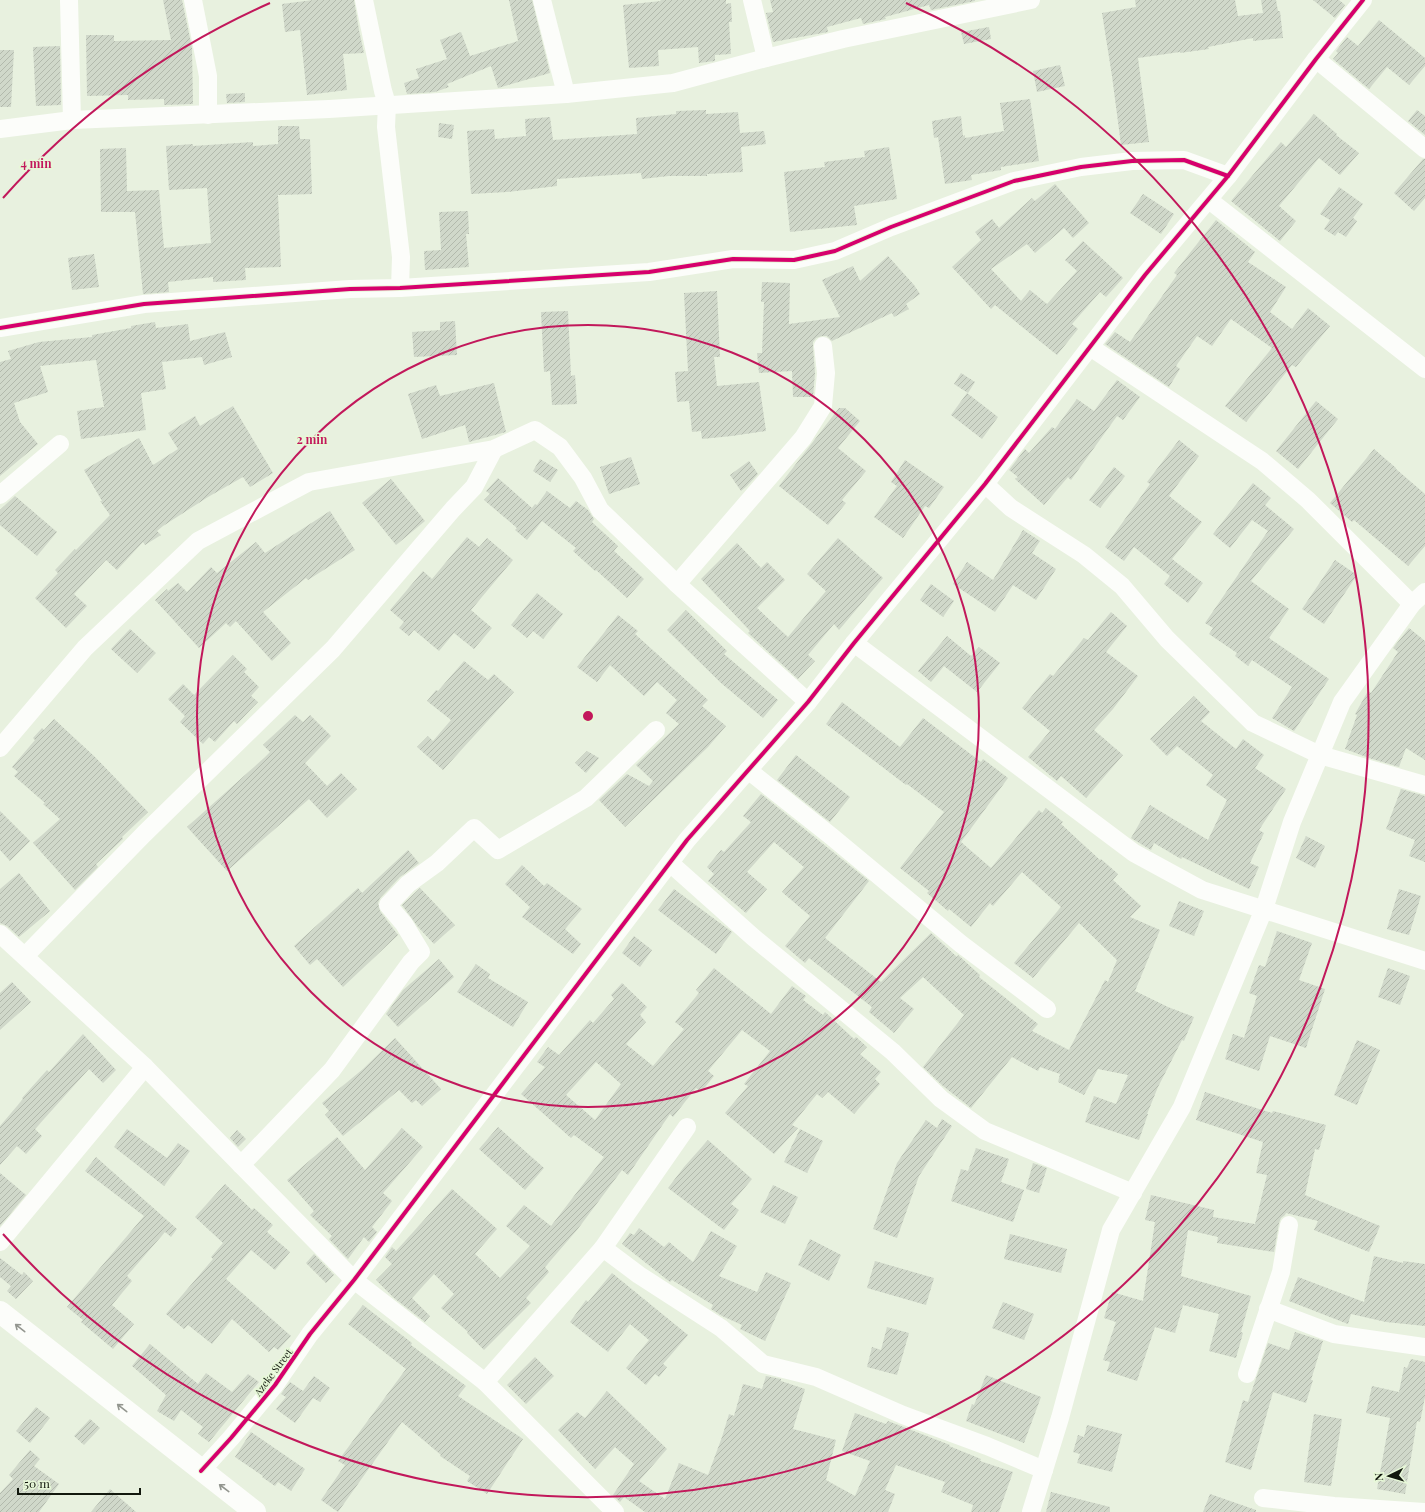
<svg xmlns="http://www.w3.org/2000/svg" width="1425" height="1512" font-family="'Playfair Display',serif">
	<defs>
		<pattern id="building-hatch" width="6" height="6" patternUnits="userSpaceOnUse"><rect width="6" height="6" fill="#d0d8ca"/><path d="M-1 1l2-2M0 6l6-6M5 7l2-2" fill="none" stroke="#b2b9ac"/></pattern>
	</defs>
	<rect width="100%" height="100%" fill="#e8f1df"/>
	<g fill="url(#building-hatch)" fill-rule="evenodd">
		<path d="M163 0H182L192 48 193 104 164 105V99L128 100V95L87 96 86 35H114V41L171 40Z"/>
		<path d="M313 0H354L359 30 364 53 343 54 347 90 307 95 300 30 285 32 282 4Z"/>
		<path d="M509 0H532L550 73 498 88 491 66 447 84 449 87 435 92 407 94 404 83 419 78 416 69 447 59 440 40 461 32 470 56 518 41Z"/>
		<path d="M660 0H726V4L731 3 732 22H729L731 54 715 55V61L699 63 698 47 658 50 659 66 629 68 623 5 661 1Z"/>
		<path d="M770 0H975V1L931 10 929 5 885 17 886 19 863 24 861 18 827 27 828 32 773 42 766 13 773 12Z"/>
		<path d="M1135 0H1235L1238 16 1263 13 1261 0H1276L1278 11H1280L1283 38 1253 41V38L1208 47 1209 49 1180 53V52L1138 58 1149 142 1121 145 1112 76 1102 13 1136 7Z"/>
		<path d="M1313 0H1339L1345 5 1335 18Z"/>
		<path d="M1379 20 1425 58V66L1409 85 1387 67 1369 89 1333 59 1338 53 1336 51 1347 37 1358 46Z"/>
		<path d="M989 27 991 39 964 44 961 32Z"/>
		<path d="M60 46 61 105 36 106 33 47Z"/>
		<path d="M0 50H14L11 107H0Z"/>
		<path d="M1060 65 1065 86 1037 92 1033 71Z"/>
		<path d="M245 93V102L227 103 226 94Z"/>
		<path d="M1030 99 1039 161 1001 167V170L971 175 972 180 945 184 938 137 934 138 932 121 961 116 963 136 965 135V138L1004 131 1000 103Z"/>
		<path d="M706 110V114L738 112 740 133 764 131 766 144 741 147 743 172 707 174V176H669L642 179 641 173 557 179V186L507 192 471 194 467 131 494 129 495 139 526 136 525 119 550 117 553 140 637 134 636 118 676 114V111Z"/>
		<path d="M1417 110 1425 116V135L1408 121Z"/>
		<path d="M1314 114 1337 134 1336 135 1359 153 1340 175 1319 158 1279 206 1296 221 1280 241 1231 201 1281 142 1286 147Z"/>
		<path d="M439 123 454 125 452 139 438 137Z"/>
		<path d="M278 126H299L300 139H310L312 194 278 195 281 267 245 268 246 280 213 282V277L168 282 169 292 143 294 135 212H101L100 149 126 148 127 191 159 190 164 248 211 243 207 188 169 190 166 146 193 144V146L253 142V146L278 144Z"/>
		<path d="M889 147 897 199 854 206 857 225 790 232 784 172 825 167 824 162 865 157 864 151Z"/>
		<path d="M1423 159H1425V198L1414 211 1394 193Z"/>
		<path d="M1055 184 1089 223 1073 238 1064 228 1035 253 1027 244 991 269 1021 301 1030 290 1047 304 1077 271 1065 260 1083 241 1123 278 1106 297 1100 292 1072 324 1078 329 1057 355 995 305 991 309 952 267 981 240 975 232 992 219 999 228 1032 198 1035 201Z"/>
		<path d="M1339 187 1363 204 1353 218 1357 221 1346 237 1338 232 1335 236 1324 229 1330 220 1320 214Z"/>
		<path d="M1143 194 1174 214 1161 234 1130 213Z"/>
		<path d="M468 211 469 234H466L469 267 425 270 424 251 441 250 439 212Z"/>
		<path d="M1216 220 1255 252 1248 262 1286 287 1270 312 1292 329 1308 308 1330 326 1296 367 1292 365 1246 422 1225 406 1272 348 1231 319 1212 346 1197 336 1176 366 1180 369 1169 387 1105 344 1115 332 1130 342 1177 275 1174 273Z"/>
		<path d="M94 254 99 287 72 290 68 258Z"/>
		<path d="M888 256 914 285 920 294 906 304 909 309 894 317 892 313 834 340 832 341 827 336H822L816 338 813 342V347L815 373 813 397H793L792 371 759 373 757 353H762L764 302H761L762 282 790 283 789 324 840 317 822 280 853 266 860 281Z"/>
		<path d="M717 291 720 357H714L717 386 759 382 766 431 732 436 702 439 701 431 692 432 689 401 677 402 675 372 688 371 684 293Z"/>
		<path d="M568 311 571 376 575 375 577 404 552 405 550 371 544 372 541 312Z"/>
		<path d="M455 321 457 355 414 357 412 332 440 330V322Z"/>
		<path d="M155 322 156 328 188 324 190 341 225 332 232 357 204 365 202 357 162 362 166 389 141 393 146 430 81 439 77 411 104 407 96 360 40 366 48 392 14 403 20 422 38 444 0 476V362L11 359 8 351 39 342 92 337V335L131 328V326Z"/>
		<path d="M961 373 975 382 968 393 954 384Z"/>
		<path d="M1117 380 1140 397 1123 420 1117 416 1071 480 1068 477 1044 505 1015 479 1018 477 1009 470 1025 449 1029 453 1052 427 1055 429 1077 399 1094 411Z"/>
		<path d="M494 383 506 432 469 442 465 425 422 439 408 394 436 385 440 396Z"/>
		<path d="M967 393 998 417 982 439 951 415Z"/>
		<path d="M1316 401 1338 419 1298 469 1276 451Z"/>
		<path d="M233 406 273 473 250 487 243 477 208 497 163 526 157 531 161 535 145 545 143 542 117 570 106 560 74 594 87 606 66 628 35 598 58 573 55 570 75 549 76 550 110 515 100 501H102L84 470 139 438 153 465 178 449 168 433 195 416 200 426Z"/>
		<path d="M839 408H845L860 421 838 448 866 471 842 500 846 503 828 525 779 486Z"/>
		<path d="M1179 440 1199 456 1169 496 1202 522 1172 559 1203 583 1188 603 1164 584 1170 576 1134 547 1124 561 1105 547 1150 484 1147 482Z"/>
		<path d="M1374 449 1396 468V469L1425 494V546L1408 566 1354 520 1352 522 1330 503Z"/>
		<path d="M631 457 640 484 609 494 600 467Z"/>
		<path d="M540 459 558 470 550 482 533 471Z"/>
		<path d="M905 460 944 487 929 508 925 506 903 538 874 517 897 486 891 482Z"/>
		<path d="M749 461 758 474 747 486 741 491 730 475Z"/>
		<path d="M1114 467 1125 476 1100 508 1089 500Z"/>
		<path d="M498 478 532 508 535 504 537 505 547 491 570 508 576 501 588 510 594 519 592 522 618 546 614 551 644 579 627 598 596 570 595 571 573 551 576 548 542 521 527 540 515 530 517 528 484 500 490 494 486 491Z"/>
		<path d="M391 479 425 521 396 545 362 503Z"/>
		<path d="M1253 483 1271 498 1265 505 1294 529 1251 581 1289 609 1269 638 1329 679 1294 731 1272 718 1292 687 1252 660 1248 666 1235 656 1237 653 1209 634 1213 628 1205 623 1268 531 1252 520 1230 548 1213 534Z"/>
		<path d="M15 496 57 532 37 556 0 525V510Z"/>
		<path d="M330 511 355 550 308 580 306 578 263 612 291 643 272 661 236 621 230 627 226 623 199 648 155 600 167 589 168 591 178 583 187 592 211 567 217 573 256 542 265 553Z"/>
		<path d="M1023 530 1040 541 1032 553 1056 569 1036 600 1013 585 995 612 953 584 967 562 993 580Z"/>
		<path d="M467 537 479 547 487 538 513 560 471 610 492 628 474 649 454 633 439 651 414 630 409 636 399 628 404 622 390 610 423 571 432 579Z"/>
		<path d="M838 538 883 578 839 630 834 624 808 655 815 661 798 679 748 633 750 631 701 579 737 543 761 568 767 562 785 580 757 608 788 637 826 591 807 574Z"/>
		<path d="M1335 560 1357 575 1324 624 1302 609Z"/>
		<path d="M931 584 954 601 943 617 920 600Z"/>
		<path d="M537 593 563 614 543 639 533 631 527 638 511 625Z"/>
		<path d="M686 610 727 651 724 654 778 700 763 718 721 683 667 630Z"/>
		<path d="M1111 612 1127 626 1106 652 1138 676 1113 709 1094 730 1123 755 1086 798 1061 776 1057 781 1028 757 1050 731 1022 708 1050 674 1053 676 1084 638 1088 640Z"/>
		<path d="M618 615 638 631 635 634 708 700 702 706 726 726 708 747 625 827 599 800 627 774 649 786 653 781 636 765 679 724 666 713 677 700 657 682 644 696 610 665 597 682 577 667Z"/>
		<path d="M1409 628 1425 641V760L1406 748 1399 767 1369 758 1345 749 1357 715 1355 714 1368 691 1371 693 1398 652 1393 648Z"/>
		<path d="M130 629 156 653 137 673 111 649Z"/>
		<path d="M947 636 971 656 979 647 1000 663 977 692 944 666 931 682 918 671Z"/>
		<path d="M233 655 247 669 244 672 259 687 251 696 258 702 237 724 234 721 215 742 209 737 203 744 180 722 185 716 168 699 183 684 194 695Z"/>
		<path d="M464 661 488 680 494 674 514 692 443 770 417 747 428 736 433 741 451 720 427 701 436 690 438 691Z"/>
		<path d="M1194 696 1210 712 1201 721 1236 749 1243 739 1264 755 1255 768 1286 789 1259 830 1264 833 1250 863 1259 867 1249 889 1182 857 1181 859 1154 843 1151 850 1131 838 1150 805 1208 840 1227 800 1206 785 1213 775 1177 746 1167 756 1150 739Z"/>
		<path d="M842 702 900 747 923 718 981 762 983 759 1008 778 961 842 991 868 1039 810 1042 813 1046 808 1063 822 1061 824 1100 860 1101 859 1118 874 1113 880 1141 906 1130 917 1160 930 1135 991 1168 1007 1194 1017 1184 1041 1182 1040 1158 1087 1147 1114H1148L1139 1140 1085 1122 1094 1096 1116 1104 1128 1075 1098 1069 1084 1095 1058 1082 1060 1074 1040 1067 1038 1071 1012 1057 971 1108 943 1086 923 1067 964 1015 923 977 900 998 914 1009 894 1033 869 1012 872 1007 809 958 805 963 785 946 810 916 782 892 804 867 774 842 747 872 767 889 746 913 708 881 714 874 707 867 721 850 724 852 751 822 743 816 761 794 869 881 825 938 881 982 931 933 957 957 958 955 980 975 979 977 1038 1024 1032 1031 1069 1050 1105 980 1108 982 1117 960 1079 923 1033 978 1014 963 1061 907 1022 872 993 906 990 903 971 927 949 909 948 911 927 893 929 891 900 868 944 812 907 784 906 785 826 724Z"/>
		<path d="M295 715 303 722 310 715 331 736 305 763 327 786 341 773 357 789 327 818 309 799 227 871 187 827 264 758 270 752 263 745Z"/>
		<path d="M54 719 95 757 148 812 122 837 123 839 96 864 98 867 75 890 33 843 60 819 43 804 45 803 14 776 18 772 12 767 35 740 33 738 42 728 44 730Z"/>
		<path d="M587 751 599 758 586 773 575 763Z"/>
		<path d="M796 755 850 797 830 822 777 780Z"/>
		<path d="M1401 789 1425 796V862L1409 856 1415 840 1386 829Z"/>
		<path d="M0 811 30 841 10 861 0 850Z"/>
		<path d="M1306 836 1325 846 1315 868 1296 858Z"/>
		<path d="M408 850 419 863 400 877 380 898 378 903 380 911 398 935 343 987 317 959 310 965 294 946 358 888 362 893Z"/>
		<path d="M522 865 544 886 547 883 582 909 565 929 581 944 573 954 522 917 530 907 505 884Z"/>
		<path d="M19 873 50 911 19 937 7 926 0 923V889Z"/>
		<path d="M420 888 455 925 434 944 418 927 402 905Z"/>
		<path d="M674 889 732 932 716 954 658 910Z"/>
		<path d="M1399 889 1421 896 1409 935 1387 929Z"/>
		<path d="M1179 901 1204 911 1194 936 1169 926Z"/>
		<path d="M1277 931 1312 943 1299 980 1325 989 1306 1048 1270 1036 1259 1071 1225 1059 1233 1034 1244 1038 1257 996 1249 993 1259 965 1265 967Z"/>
		<path d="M634 936 652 950 640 967 622 953Z"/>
		<path d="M439 959 454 977 398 1027 386 1014 403 990Z"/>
		<path d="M476 964 490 974 488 978 528 1002 513 1027 457 992Z"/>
		<path d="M714 968 771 1014 792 986 806 996 803 1000 823 1015 825 1012 854 1039 856 1037 867 1047 860 1054 881 1072 875 1079 880 1084 854 1114 828 1092 822 1098 817 1094 792 1125 798 1128 774 1154 725 1113 748 1086 744 1084 770 1051 742 1030 708 1071 714 1076 701 1092 696 1088 673 1117 670 1114 628 1175 622 1170 577 1230 545 1267 549 1272 526 1298 531 1303 484 1350 467 1333 468 1332 441 1308 454 1294 434 1274 412 1298 430 1316 425 1322 394 1298 376 1280 392 1264 385 1257 392 1247 396 1251 452 1189 497 1229 475 1254 500 1278 530 1246 506 1226 524 1205 551 1226 604 1157 574 1135 571 1138 521 1094 545 1067 537 1062 548 1047 559 1055 590 1020 593 1023 614 999 611 995 622 983 647 1007 640 1015 646 1022 626 1044 653 1066 684 1029 675 1022 699 993 696 990ZM596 1062 621 1084 595 1120 566 1095Z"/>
		<path d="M1388 968 1410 976 1400 1005 1378 997Z"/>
		<path d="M12 982 31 1002 0 1030V993Z"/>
		<path d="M83 1034 116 1070 103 1083 89 1069 35 1129 42 1136 26 1154 17 1146 0 1165V1126L23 1099 22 1098 47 1070 49 1072Z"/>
		<path d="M395 1038 441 1089 422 1106 416 1100 412 1103 399 1090 343 1136 325 1115 329 1111 322 1103 363 1069Z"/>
		<path d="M1357 1040 1380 1050 1357 1105 1334 1095Z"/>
		<path d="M1205 1092 1272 1113 1273 1111 1326 1125 1319 1150 1315 1149 1305 1195 1380 1226 1369 1252 1314 1230 1318 1221 1286 1213 1285 1215 1281 1218 1279 1223 1274 1252 1217 1243 1218 1237 1188 1230 1181 1276 1251 1296 1241 1332 1243 1333 1236 1358 1209 1351 1219 1314 1183 1305 1175 1333 1155 1327 1137 1381 1107 1371 1110 1362 1103 1360 1116 1322 1104 1318 1112 1292 1143 1301 1155 1222 1145 1220 1151 1195 1214 1210 1213 1217 1255 1224 1267 1175 1256 1173 1263 1142 1196 1120Z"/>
		<path d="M942 1119 952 1126 919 1176 897 1238 873 1229 897 1163 926 1120 937 1128Z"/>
		<path d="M498 1127 544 1168 525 1190 479 1149Z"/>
		<path d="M402 1128 423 1147 383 1193 392 1201 372 1227 377 1232 369 1242 364 1237 348 1259 329 1239 332 1236 310 1215 314 1211 287 1180 337 1137 365 1170Z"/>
		<path d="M127 1129 167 1158 178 1143 190 1151 164 1186 114 1147Z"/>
		<path d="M800 1129 823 1141 807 1173 784 1162Z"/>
		<path d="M237 1130 246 1139 238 1147 230 1138Z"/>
		<path d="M708 1140 752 1179 731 1204 739 1210 724 1230 668 1188 684 1167Z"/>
		<path d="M976 1148 1009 1159 1001 1182 1024 1190 1013 1222 951 1201 961 1169 968 1171Z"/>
		<path d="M96 1157 177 1229 171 1237 165 1232 127 1276 132 1281 112 1305 134 1324 113 1349 81 1322 83 1320 67 1307 144 1216 85 1171Z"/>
		<path d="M1033 1163 1047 1168 1039 1193 1026 1189Z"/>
		<path d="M0 1173 26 1195 0 1226Z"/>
		<path d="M225 1184 252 1210 254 1208 273 1225 267 1232 290 1252 275 1270 251 1250 226 1279 291 1336 278 1350 274 1347 269 1352 232 1319 212 1344 188 1325 184 1329 166 1314 213 1259 211 1257 223 1243 195 1217Z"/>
		<path d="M773 1185 798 1197 785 1224 760 1212Z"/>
		<path d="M639 1228 664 1247 669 1242 693 1262 711 1231 737 1246 719 1276 757 1292 766 1272 791 1283 765 1341 740 1329 742 1325 722 1316 711 1309 713 1305 672 1280 670 1282 622 1244 630 1233 634 1235Z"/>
		<path d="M1010 1234 1067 1249 1061 1273 1004 1259Z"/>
		<path d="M810 1239 841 1255 829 1281 798 1265Z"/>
		<path d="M314 1254 334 1275 326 1283 306 1263Z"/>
		<path d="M1374 1256 1403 1263V1261L1425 1264V1326L1386 1322 1351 1314 1348 1324 1289 1301 1298 1277 1364 1302Z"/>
		<path d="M0 1258 22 1275 24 1272 33 1281 16 1299 7 1291 11 1286 0 1277Z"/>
		<path d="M875 1261 934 1278 926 1305 867 1288Z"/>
		<path d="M612 1273 688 1335 663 1364 667 1367 659 1377 655 1374 646 1385 626 1368 649 1340 630 1324 608 1352 570 1322 586 1300 588 1302Z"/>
		<path d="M1003 1302 1034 1314 1024 1340 992 1328Z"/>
		<path d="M363 1305 412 1343 411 1345 466 1386 458 1396 523 1439 487 1494 467 1481 470 1476 440 1456 441 1455 402 1422 338 1512 321 1500 345 1465 338 1461 406 1369 348 1324Z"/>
		<path d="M887 1327 909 1333 897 1375 867 1367 872 1347 881 1350Z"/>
		<path d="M1295 1332 1323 1341 1311 1380H1313L1306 1403 1273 1392 1251 1470 1225 1462 1243 1400 1248 1402 1268 1343 1289 1350Z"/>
		<path d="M150 1344 198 1384 206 1373 232 1392 248 1374 259 1382 209 1442 198 1434 203 1427 181 1410 174 1421 157 1411 166 1395 132 1366Z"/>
		<path d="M535 1357 554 1376 526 1404 507 1385Z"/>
		<path d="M1411 1359 1425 1362V1397L1420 1422 1417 1421 1405 1494 1377 1489 1390 1418 1366 1413 1372 1386 1399 1392 1404 1367 1407 1368Z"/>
		<path d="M986 1375 1041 1397 1024 1443 966 1421 972 1404 974 1405Z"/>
		<path d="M314 1376 330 1388 320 1402 313 1398 295 1423 276 1409 286 1397 281 1394 290 1382 303 1391Z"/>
		<path d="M766 1376 781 1379V1381L805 1389 793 1429 836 1440 826 1480 855 1496 870 1461 842 1451 855 1413 886 1424 888 1421 950 1445 949 1446 981 1459 980 1461 1013 1472 999 1512H971L973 1505 941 1492 945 1482 896 1465 885 1490 895 1494 888 1512H645L624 1497 620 1502 613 1495 634 1464 615 1447 595 1469 558 1430 577 1412 585 1418 607 1391 667 1449 639 1481 665 1499 679 1463 708 1475 722 1437 729 1414 734 1416 743 1384 762 1389Z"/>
		<path d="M36 1407 50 1418 30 1443 16 1431Z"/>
		<path d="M1314 1414 1342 1419 1331 1486 1304 1482Z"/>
		<path d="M90 1419 100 1428 84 1445 74 1436Z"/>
		<path d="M1087 1425 1122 1434 1112 1472 1077 1463 1080 1454 1073 1452 1078 1435 1084 1437Z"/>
		<path d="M251 1432 305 1469 291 1491 278 1482 275 1486 262 1477 263 1476 235 1457Z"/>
		<path d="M30 1450 40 1459 34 1466 59 1484 39 1512H0V1493L13 1479 9 1475Z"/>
		<path d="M110 1489 136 1512H91Z"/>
		<path d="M1051 1492 1110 1507V1512H1046Z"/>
		<path d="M1210 1494 1256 1510V1512H1203Z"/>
	</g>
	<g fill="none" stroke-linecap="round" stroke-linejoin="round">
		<g stroke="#fcfdfa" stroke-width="18">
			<path d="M69 0 72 120"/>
			<path d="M193 0 208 76V115"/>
			<path d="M364 0 383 91 387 104 386 127 401 257 400 288"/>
			<path d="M542 0 566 94"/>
			<path d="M752 0 766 58"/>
			<path d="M1316 59 1425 149"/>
			<path d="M0 129 72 120 329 109 566 94 673 83 766 58 843 39 1031 0"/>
			<path d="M1209 200 1425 369"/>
			<path d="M0 328 144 304 350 289 400 288 649 272 733 259 794 260 835 251 891 227 1014 181 1081 167 1132 161 1184 160 1228 176"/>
			<path d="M1090 347 1262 461 1308 500 1412 604"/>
			<path d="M985 484 1011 508 1084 555 1122 586 1167 639 1253 723 1320 755 1425 785"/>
			<path d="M0 495 60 444"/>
			<path d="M677 584 803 438 823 406 826 373 823 346"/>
			<path d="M854 643 1134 853 1202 890 1425 961"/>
			<path d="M0 748 85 648 198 541 309 482 494 449 535 430 560 447 583 478 600 510 677 584 808 702"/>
			<path d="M748 770 831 836 961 944 1047 1009"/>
			<path d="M670 863 753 937 893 1052 941 1099 985 1131 1133 1193"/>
			<path d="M0 934 145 1067 354 1280 485 1382 615 1512"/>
			<path d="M25 956 144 834 333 649 453 509 474 487 494 449"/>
			<path d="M241 1165 332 1070 411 962 421 952 404 924 388 905 408 884 437 863 474 828 498 850 586 798 656 730"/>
			<path d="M0 1242 145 1067"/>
			<path d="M603 1248 639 1275 721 1328 763 1364 816 1377 903 1415 987 1446 1044 1470"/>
			<path d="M1268 1309 1334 1334 1425 1347"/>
			<path d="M1247 1374 1281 1272 1289 1225"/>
			<path d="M485 1382 603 1248 687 1127"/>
			<path d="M201 1471 231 1438 275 1385 310 1334 354 1280 687 840 808 702 854 643 985 484 1145 275 1228 176 1316 59 1363 0"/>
			<path d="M1263 1498 1334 1506 1424 1512"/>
			<path d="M1031 1512 1060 1418 1111 1230 1182 1107 1264 909 1292 822 1342 702 1412 604 1425 592"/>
		</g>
		<path stroke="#fcfdfa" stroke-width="22" d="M0 1312 255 1512"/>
		<g stroke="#e7f8d8" stroke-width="6">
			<g id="cycleway">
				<path d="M0 328 144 304 350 289 400 288 649 272 733 259 794 260 835 251 891 227 1014 181 1081 167 1132 161 1184 160 1228 176"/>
				<path d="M201 1471 231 1438 275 1385 310 1334 354 1280 687 840 808 702 854 643 985 484 1145 275 1228 176 1316 59 1363 0"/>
			</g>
		</g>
		<use href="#cycleway" stroke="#d6006c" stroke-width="4"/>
	</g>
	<defs><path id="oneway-shaft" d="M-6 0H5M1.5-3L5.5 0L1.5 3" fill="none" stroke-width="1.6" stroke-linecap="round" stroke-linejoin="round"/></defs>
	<g stroke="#93968f">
		<use href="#oneway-shaft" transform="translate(20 1328) rotate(-142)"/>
		<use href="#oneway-shaft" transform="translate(122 1408) rotate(-142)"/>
		<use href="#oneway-shaft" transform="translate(224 1488) rotate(-143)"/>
	</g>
	<g fill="none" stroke="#c2185b" stroke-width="2">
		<circle cx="588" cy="716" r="391"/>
		<path d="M3 198A781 781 0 0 1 270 3M906 3A781 781 0 1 1 3 1234"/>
	</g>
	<g text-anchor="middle" stroke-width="3.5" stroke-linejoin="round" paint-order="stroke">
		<g font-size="10" fill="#12180d" stroke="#e7f8d8">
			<text transform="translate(273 1372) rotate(-53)" y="4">Azeke Street</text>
		</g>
	</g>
	<circle cx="588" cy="716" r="6" fill="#c2185b" stroke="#e7f8d8" stroke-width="2"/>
	<g font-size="12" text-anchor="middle" font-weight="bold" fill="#c2185b" stroke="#e7f8d8" stroke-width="3.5" stroke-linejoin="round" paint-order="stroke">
		<text x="36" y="168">4 min</text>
		<text x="312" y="444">2 min</text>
	</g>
	<g transform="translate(1389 1476) rotate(265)" stroke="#e7f8d8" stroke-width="3" paint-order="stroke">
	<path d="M0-3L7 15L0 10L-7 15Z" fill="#12180d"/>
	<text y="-6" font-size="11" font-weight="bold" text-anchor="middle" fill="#12180d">N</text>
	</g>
	<path d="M18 1488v6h122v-6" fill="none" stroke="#12180d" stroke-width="2"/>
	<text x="24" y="1488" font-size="12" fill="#12180d" stroke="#e7f8d8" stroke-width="3" paint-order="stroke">50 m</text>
</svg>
